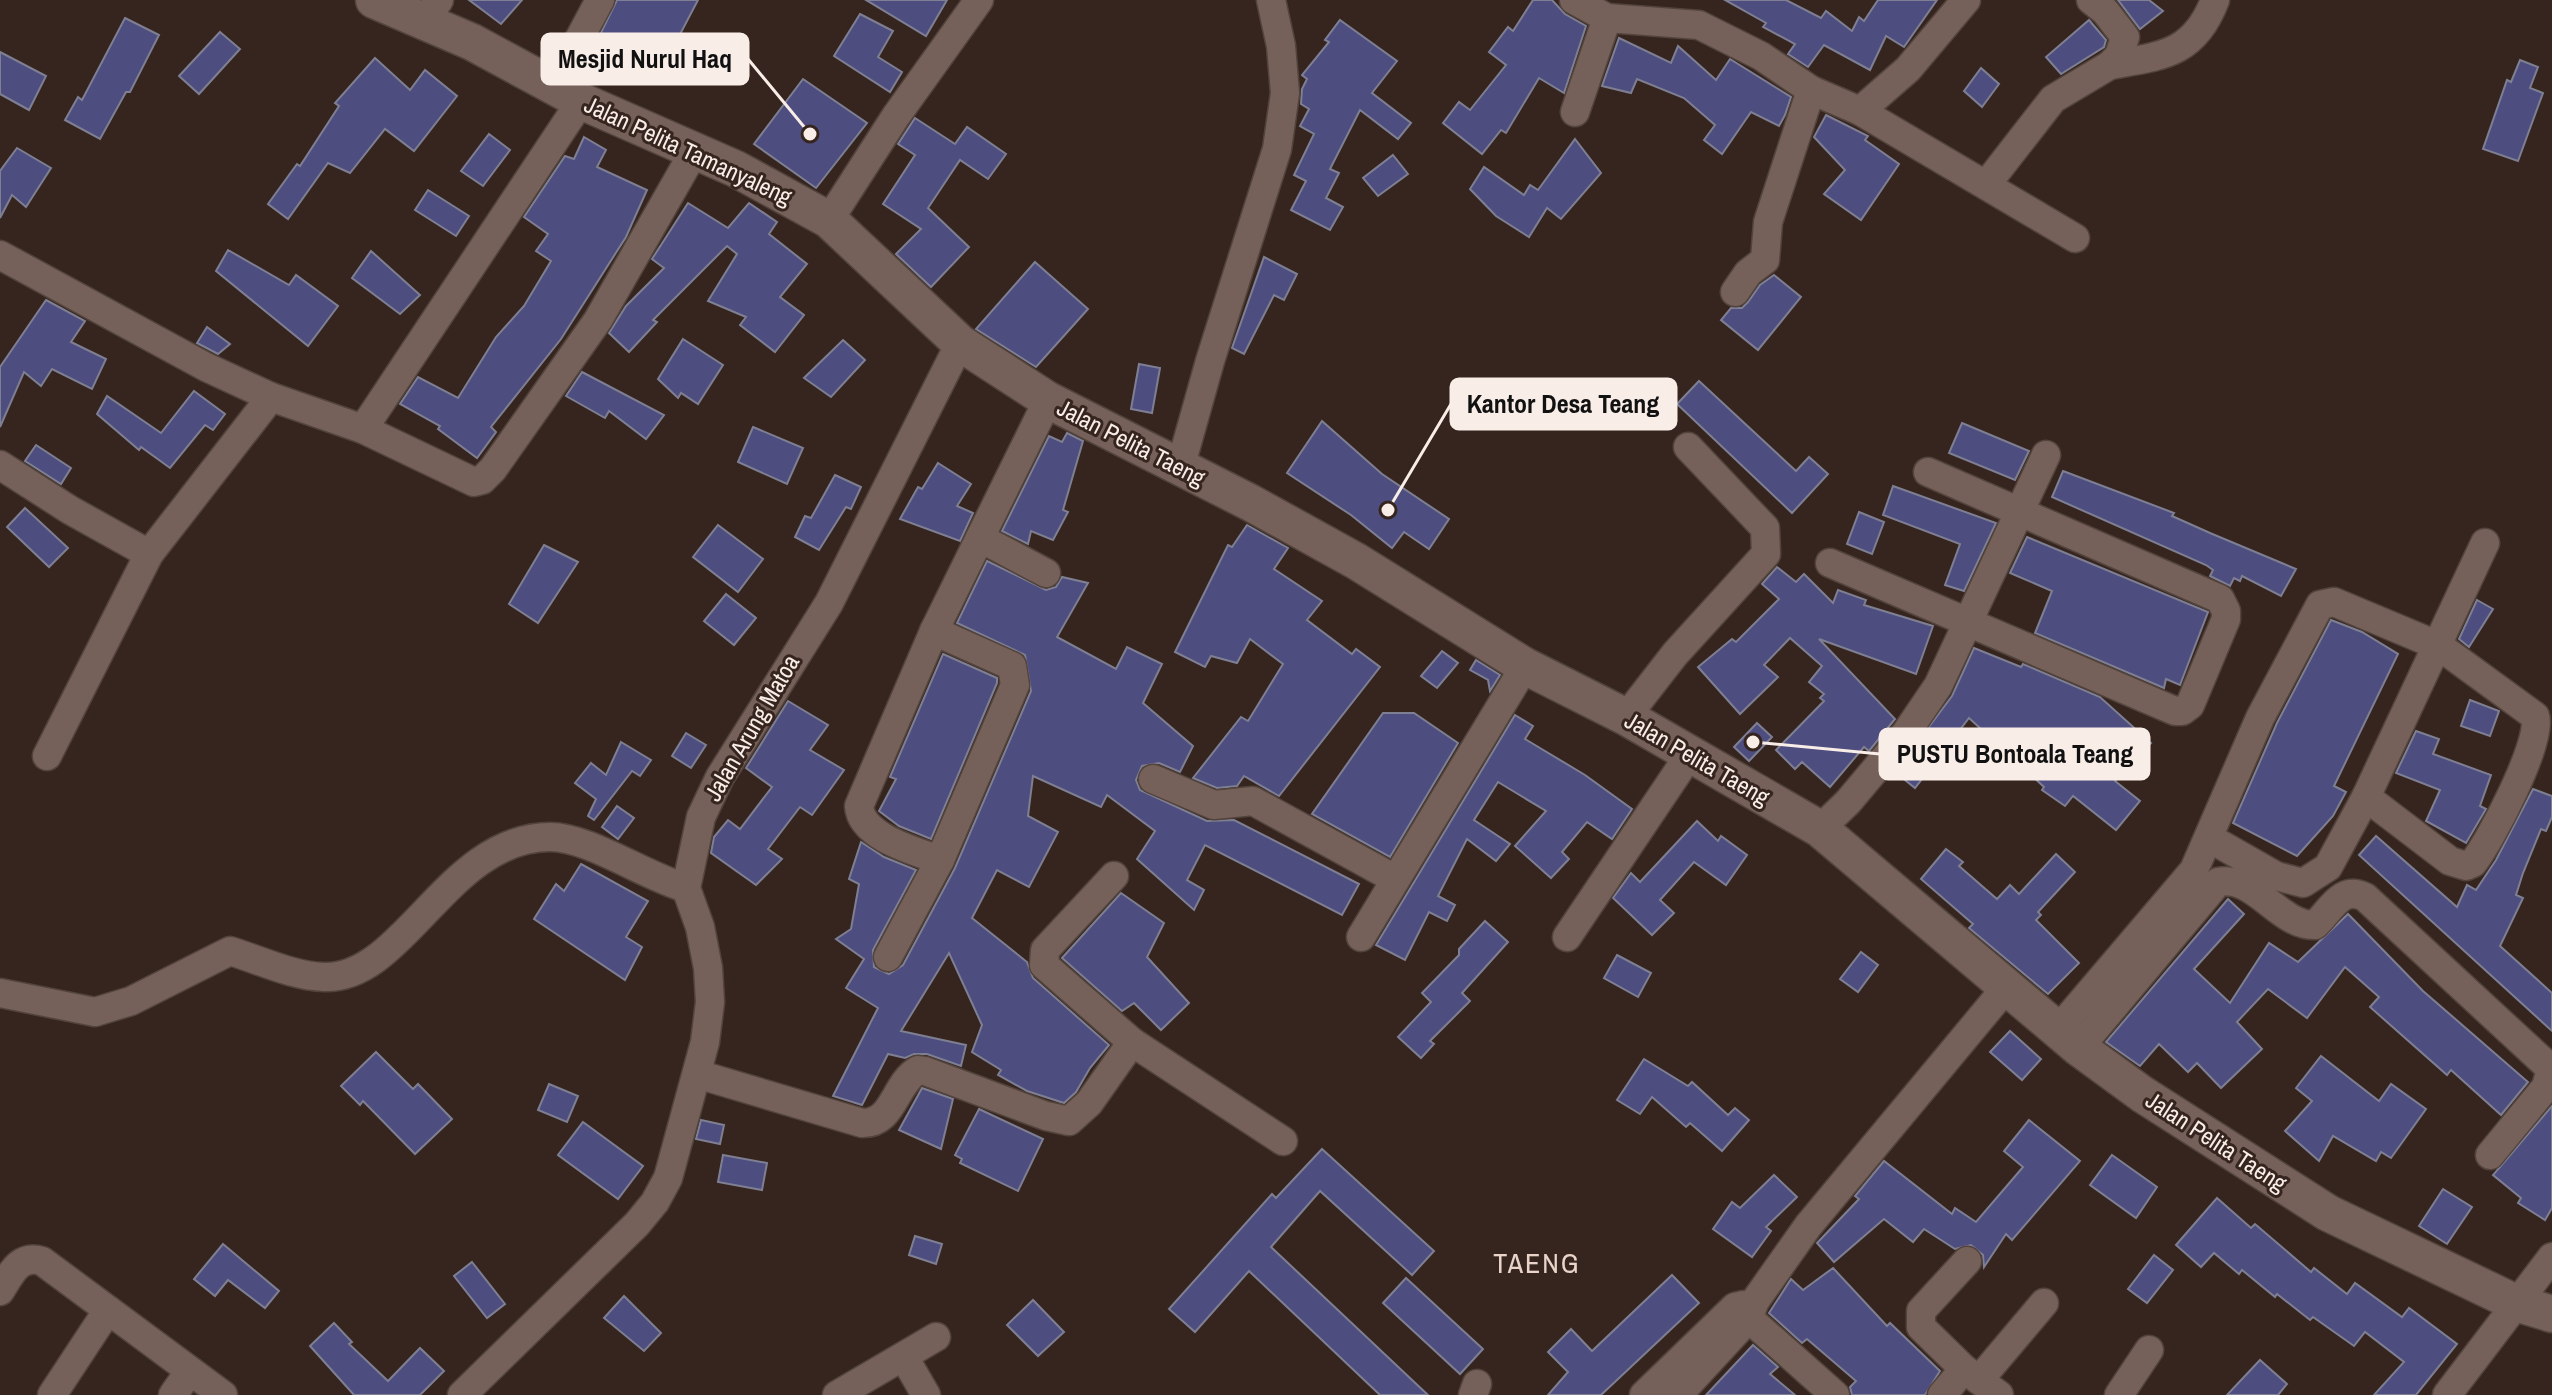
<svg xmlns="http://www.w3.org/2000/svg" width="2552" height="1395" font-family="'Archivo Narrow',sans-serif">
	<rect width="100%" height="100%" fill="#36251e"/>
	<g fill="#4e4d7f" stroke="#7e7f92" stroke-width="2">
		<path d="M469 0H522L501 24Z"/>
		<path d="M617 0H698L665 63 616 36 602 60 591 53Z"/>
		<path d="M866 0H947L926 36Z"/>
		<path d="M1533 0H1552L1565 14 1586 26 1564 93 1539 78 1506 133 1501 130 1482 154 1443 123 1459 102 1470 110 1506 65 1489 52 1508 27 1513 31Z"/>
		<path d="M1725 0H1786L1821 18 1826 11 1852 31 1859 17 1864 21 1878 0H1937L1904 47 1886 36 1870 70 1824 45 1808 67 1788 54 1795 44 1763 27 1766 23Z"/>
		<path d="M2118 0H2149L2163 11 2140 29Z"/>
		<path d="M860 14 893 31 878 57 902 72 890 92 834 56Z"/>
		<path d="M125 18 159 35 130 92H126L100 139 65 120 78 97 82 100Z"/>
		<path d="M1340 20 1397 61 1372 93 1411 123 1398 139 1360 110 1330 169 1339 173 1326 198 1343 207 1330 230 1291 210 1306 181 1294 175 1314 134 1300 126 1309 109 1301 104 1302 89 1307 79 1302 75 1329 42 1325 40Z"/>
		<path d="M2089 20 2106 40 2104 47 2061 74 2046 57Z"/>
		<path d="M220 32 240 49 199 94 179 76Z"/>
		<path d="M1619 38 1671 63 1678 46 1716 80 1730 59 1791 97 1785 115 1779 126 1751 112 1722 154 1704 140 1715 125 1684 98 1637 79 1631 93 1602 86Z"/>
		<path d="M0 52 46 76 29 110 0 94Z"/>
		<path d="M375 58 410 90 425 70 457 96 414 151 385 129 350 173 328 163 288 219 268 204 297 164 300 166 339 106 335 103Z"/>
		<path d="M2520 60 2538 67 2530 88 2543 93 2518 161 2483 149 2507 80 2511 82Z"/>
		<path d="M1981 68 1999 84 1982 107 1964 91Z"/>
		<path d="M803 79 867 123 816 188 754 144Z"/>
		<path d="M1826 115 1868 136 1865 140 1899 164 1861 220 1824 194 1845 170 1814 137Z"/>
		<path d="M915 118 955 144 967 127 1006 154 988 179 960 160 928 208 969 247 931 287 896 254 921 229 883 204 915 155 898 144Z"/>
		<path d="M489 134 510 150 483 186 461 171Z"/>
		<path d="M584 137 606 150 597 167 647 190 626 237 561 339 491 427 496 432 477 458 438 429 440 426 400 404 418 377 458 398 496 337 524 306 551 261 536 251 548 234 524 217 565 156 574 159Z"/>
		<path d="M1575 139 1601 173 1561 219 1547 208 1529 237 1496 216 1470 189 1484 167 1524 195 1530 185 1538 190Z"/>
		<path d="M17 148 51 168 26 207 12 195 0 218V171Z"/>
		<path d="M1393 155 1408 174 1378 196 1363 178Z"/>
		<path d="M428 190 469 216 456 236 415 210Z"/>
		<path d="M688 203 728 228 749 203 777 222 769 234 807 264 780 297 804 315 775 352 740 325 746 317 708 301 737 254 727 246 653 320 657 322 629 352 609 333 626 306 664 268 652 259Z"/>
		<path d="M228 250 289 285 296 275 338 306 308 346 216 271Z"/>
		<path d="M371 251 420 295 400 314 352 278Z"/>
		<path d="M1264 257 1297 274 1284 300 1274 295 1244 354 1232 348Z"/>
		<path d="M1035 262 1088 309 1036 367 976 329Z"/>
		<path d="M1774 275 1801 297 1758 350 1721 320 1731 308H1742L1748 302 1760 285Z"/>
		<path d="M46 300 85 321 71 342 106 359 92 389 52 369 41 386 24 372 0 427V367Z"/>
		<path d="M207 327 230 344 218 354 197 343Z"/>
		<path d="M683 339 723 365 698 404 681 393 678 398 658 379Z"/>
		<path d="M843 340 865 360 831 397 804 378Z"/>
		<path d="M1139 364 1160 368 1152 413 1131 409Z"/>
		<path d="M582 372 664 415 646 439 609 411 605 418 566 396Z"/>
		<path d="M1699 381 1796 471 1809 457 1828 474 1792 513 1677 404Z"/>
		<path d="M194 391 225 414 213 430 205 425 170 468 141 447 139 450 97 414 107 396 161 433Z"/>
		<path d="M1322 421 1382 474 1449 519 1429 549 1404 532 1392 548 1351 515 1287 473Z"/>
		<path d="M1962 423 2029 451 2015 480 1949 453Z"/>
		<path d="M753 427 803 448 787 484 738 462Z"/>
		<path d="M1067 433 1083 441 1063 510 1068 512 1053 540 1031 531 1028 544 1002 531 1049 436 1062 442Z"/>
		<path d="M36 445 71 468 61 484 25 461Z"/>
		<path d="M938 463 971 484 957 506 973 513 960 541 900 519 918 487 922 489Z"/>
		<path d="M2063 471 2174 513 2172 516 2210 533 2296 569 2281 596 2242 576 2240 581 2234 578 2230 586 2210 576 2213 570 2206 565 2052 497Z"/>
		<path d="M835 475 861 487 851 509 846 507 819 550 795 537 805 516 811 518Z"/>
		<path d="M1893 486 1996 523 1964 591 1945 585 1960 544 1883 515Z"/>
		<path d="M25 508 68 548 49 567 7 527Z"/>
		<path d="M1859 512 1884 522 1872 554 1847 544Z"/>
		<path d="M718 525 763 559 738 592 693 557Z"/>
		<path d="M1247 525 1288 548 1274 569 1322 601 1307 620 1352 654 1356 649 1380 667 1279 796 1244 776 1237 786 1217 788 1193 778 1241 717 1248 721 1283 664 1250 639 1237 663 1211 656 1205 667 1175 652 1228 545 1232 547Z"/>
		<path d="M2027 537 2208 612 2180 685 2166 679 2164 688 2035 633 2052 591 2010 573Z"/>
		<path d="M544 545 578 562 538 623 509 604Z"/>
		<path d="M987 561 1046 590 1056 587 1062 577 1088 583 1057 637 1116 669 1127 647 1162 664 1143 703 1193 746 1180 772 1159 763 1142 766 1136 780 1140 790 1207 821 1234 820 1359 884 1342 915 1205 845 1187 880 1204 890 1194 910 1137 859 1155 831 1107 795 1101 807 1033 776 1028 816 1058 832 1029 887 997 870 972 918 1027 962 1033 978 1109 1045 1090 1068 1076 1092 1064 1103 1027 1091 998 1075 1001 1070 972 1052 982 1025 949 953 901 1031 966 1045 961 1066 927 1054H914L905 1058 888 1054 862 1105 833 1096 878 1008 846 988 864 959 836 939 851 929 859 884 849 879 861 842 884 857 916 870 873 950 874 967 889 974 903 965 955 868 1031 691 1025 655 957 623Z"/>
		<path d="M1777 567 1796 582 1804 574 1833 603 1838 590 1866 600 1864 605 1933 626 1916 674 1819 639 1895 719 1869 751 1864 747 1830 787 1802 762 1795 769 1776 750 1824 701 1820 698 1824 694 1809 682 1822 666 1790 638 1764 665 1778 677 1740 714 1698 667 1732 639 1736 642 1779 599 1762 584Z"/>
		<path d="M726 594 756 618 734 645 704 621Z"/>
		<path d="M2477 600 2493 609 2469 647 2459 639Z"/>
		<path d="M2331 620 2362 632 2398 654 2334 786 2346 792 2333 816 2297 856 2233 823 2277 723Z"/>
		<path d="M1974 648 2021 667 2023 664 2100 697 2151 743 2115 781 2140 801 2116 830 2073 796 2065 806 2042 790 2044 787 1969 718 1915 788 1895 772 1952 696Z"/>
		<path d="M1442 651 1458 663 1437 688 1421 676Z"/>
		<path d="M943 654 997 678V683L931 839 899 826 879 811 896 779 890 777Z"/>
		<path d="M1476 660 1500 675 1490 691 1488 680 1470 670Z"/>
		<path d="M2470 700 2499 711 2490 736 2461 726Z"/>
		<path d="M788 701 828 725 810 750 844 770 812 815 800 807 768 849 782 859 756 885 711 853 714 837 728 820 740 829 772 787 746 768Z"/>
		<path d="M1383 713H1414L1458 743 1390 857 1312 814Z"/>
		<path d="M1515 715 1533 726 1525 739 1585 775 1632 809 1612 839 1587 822 1562 852 1569 859 1551 878 1515 846 1546 811 1498 782 1474 820 1510 844 1496 861 1467 839 1438 896 1455 905 1447 921 1429 912 1405 960 1376 945Z"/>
		<path d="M1757 723 1772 737 1749 761 1734 747Z"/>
		<path d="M2416 731 2439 739 2433 754 2491 775 2480 806 2486 809 2466 843 2426 821 2440 790 2396 773Z"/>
		<path d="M686 733 706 745 691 768 672 756Z"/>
		<path d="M621 742 651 760 640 776 632 771 594 820 588 816 596 799 575 783 591 763 606 775Z"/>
		<path d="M2533 789 2552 796V817L2546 831 2541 829 2523 873 2516 895 2523 898 2500 946 2552 993V1031L2359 855 2376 836 2457 907 2467 885 2476 890 2496 860Z"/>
		<path d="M617 806 634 818 618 839 602 827Z"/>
		<path d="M1697 821 1718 841 1721 836 1747 855 1726 885 1694 862 1660 900 1674 913 1652 935 1613 898 1631 873 1640 882Z"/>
		<path d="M1946 849 1963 862 1959 866 1997 899 2010 885 2019 894 2056 854 2075 872 2038 912 2041 915 2036 920 2079 963 2048 994 1969 928 1973 924 1921 879Z"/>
		<path d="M581 864 648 901 626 937 642 947 625 980 534 919 556 884 564 891Z"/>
		<path d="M1121 893 1164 923 1147 957 1189 1003 1161 1030 1134 1003 1122 1011 1062 958Z"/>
		<path d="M2228 899 2244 914 2194 969 2230 1003 2269 943 2298 962 2348 914 2423 991 2528 1082 2501 1115 2451 1070 2447 1075 2370 1007 2379 997 2345 967 2307 1018 2268 989 2237 1022 2262 1049 2221 1088 2197 1063 2188 1072 2159 1044 2140 1066 2106 1042Z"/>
		<path d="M1485 921 1508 942 1462 993 1470 1001 1430 1041 1434 1044 1421 1058 1398 1037 1431 1002 1422 993 1459 955V949Z"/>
		<path d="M1861 952 1878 965 1858 992 1840 979Z"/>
		<path d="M1617 955 1651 973 1638 997 1604 978Z"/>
		<path d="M2010 1031 2041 1059 2022 1080 1990 1052Z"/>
		<path d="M376 1052 413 1089 418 1084 452 1119 415 1154 363 1101 360 1105 341 1086Z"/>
		<path d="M2321 1056 2379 1101 2391 1084 2426 1109 2391 1158 2381 1152 2376 1161 2333 1136 2319 1161 2285 1131 2312 1101 2296 1088Z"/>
		<path d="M1644 1059 1688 1086 1692 1082 1728 1115 1735 1108 1749 1120 1722 1151 1690 1123 1686 1127 1652 1097 1640 1114 1617 1100Z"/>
		<path d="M549 1084 578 1096 567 1122 538 1110Z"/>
		<path d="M922 1088 953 1099 941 1149 899 1130Z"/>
		<path d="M2552 1106V1208L2545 1220 2518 1203 2521 1198 2493 1175Z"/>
		<path d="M979 1109 1043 1139 1018 1191 960 1163 962 1159 955 1155Z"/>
		<path d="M701 1120 724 1125 720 1144 696 1139Z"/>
		<path d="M2029 1120 2080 1161 2012 1240 2006 1234 1984 1267 1983 1255 1971 1245 1955 1249 1924 1229 1913 1242 1884 1219 1834 1262 1817 1243 1859 1199 1855 1196 1884 1161 1952 1214 1955 1208 1976 1222 2023 1167 2004 1151Z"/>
		<path d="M583 1122 643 1166 618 1199 558 1155Z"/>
		<path d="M1322 1149 1434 1251 1412 1275 1320 1191 1271 1247 1428 1395H1380L1249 1271 1195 1332 1169 1309 1272 1194 1276 1198Z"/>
		<path d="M723 1155 767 1163 762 1190 718 1182Z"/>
		<path d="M2112 1155 2157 1187 2136 1218 2090 1185Z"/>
		<path d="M1774 1175 1797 1197 1766 1227 1771 1231 1752 1257 1713 1229 1732 1202 1740 1208Z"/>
		<path d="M2443 1189 2472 1207 2447 1244 2419 1226Z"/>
		<path d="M2217 1198 2251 1228 2255 1224 2311 1272 2314 1268 2347 1294 2355 1283 2402 1317 2409 1308 2457 1344 2416 1395H2374L2404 1362 2365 1332 2354 1346 2313 1317 2310 1320 2277 1294 2275 1297 2242 1270 2239 1274 2214 1253 2201 1267 2176 1245Z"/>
		<path d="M915 1236 942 1244 936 1264 909 1255Z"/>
		<path d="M223 1244 279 1291 265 1308 228 1280 215 1296 194 1279Z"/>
		<path d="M2154 1255 2173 1270 2147 1303 2128 1289Z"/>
		<path d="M472 1262 505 1304 487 1318 454 1276Z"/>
		<path d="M1833 1268 1887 1326 1890 1323 1940 1371 1925 1395H1852L1850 1387 1856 1381 1807 1339 1802 1343 1769 1313 1791 1279 1803 1290Z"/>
		<path d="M1672 1275 1699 1303 1601 1395H1548L1568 1372 1548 1352 1571 1329 1592 1351Z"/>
		<path d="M1406 1278 1483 1349 1460 1374 1383 1303Z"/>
		<path d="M624 1296 661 1333 644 1351 604 1318Z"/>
		<path d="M1033 1300 1064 1332 1038 1356 1007 1325Z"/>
		<path d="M334 1323 352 1342 349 1344 388 1381 420 1348 444 1371 420 1395H354L310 1346Z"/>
		<path d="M1753 1345 1778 1367 1770 1374 1795 1395H1706Z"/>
		<path d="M2260 1360 2287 1384 2278 1395H2227Z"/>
	</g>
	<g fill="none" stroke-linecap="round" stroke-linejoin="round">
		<g stroke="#52443d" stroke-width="31">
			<g id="minor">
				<path d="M1574 0 1607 18 1699 25 1761 56 1811 90 1860 111 2075 238"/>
				<path d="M424 21 439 0"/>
				<path d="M2110 65C2161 56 2194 55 2215 0"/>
				<path d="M554 86 600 0"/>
				<path d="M1860 111 1908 69 1966 0"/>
				<path d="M1575 112 1607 18"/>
				<path d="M1986 185 2053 99 2110 65 2119 56 2125 37 2105 11 2091 0"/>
				<path d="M829 220 896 116 979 0"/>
				<path d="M0 255 206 367 271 397 363 429 474 482 482 480 493 469 598 320 695 150"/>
				<path d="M1735 292 1748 273 1765 260 1768 222 1811 90"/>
				<path d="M363 429 581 101"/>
				<path d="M0 465 70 510 149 554 271 397"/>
				<path d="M1180 468 1210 361 1277 149 1285 93 1281 46 1271 0"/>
				<path d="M980 538 1046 573"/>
				<path d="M1830 563 2175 711H2182L2190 705 2226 619V611L2220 599 1928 472"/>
				<path d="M934 631 859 806C861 837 915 851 940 860"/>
				<path d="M1626 717 1675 654 1766 554 1765 528 1688 447"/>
				<path d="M47 756 149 554"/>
				<path d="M1153 779 1214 805 1253 801 1395 879"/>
				<path d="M1820 829 1848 802 1906 733 1938 686 2046 455"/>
				<path d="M2211 839 2276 876 2303 883 2328 867 2366 797"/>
				<path d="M1114 876 1045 950 1044 965 1132 1042 1283 1141"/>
				<path d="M1361 937 1525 666"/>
				<path d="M1567 937 1690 754"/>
				<path d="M888 957 940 860 1015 685 1012 666 934 631 1048 400"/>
				<path d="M0 993 95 1012 131 1001 230 951C260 960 292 976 324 977 404 980 448 837 550 837 589 837 644 876 686 888"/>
				<path d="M2057 1031 2194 870 2260 718 2320 605 2334 602 2439 646 2535 716C2544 739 2490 842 2473 863L2466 866 2450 861 2366 797 2485 543"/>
				<path d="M2079 1048 2218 882C2255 874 2279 926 2315 925 2332 909 2341 885 2365 897L2551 1069 2546 1087 2490 1155"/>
				<path d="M697 1074 862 1123C894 1124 894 1084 918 1070L925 1071 1046 1116 1069 1121 1089 1103 1132 1042"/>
				<path d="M1967 1261 1921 1311V1327L1964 1369 1999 1395"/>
				<path d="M0 1291C11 1274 19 1254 42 1261L223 1395"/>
				<path d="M1736 1307 1835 1395"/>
				<path d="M904 1357 926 1395"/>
				<path d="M1979 1380 2044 1303"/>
				<path d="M52 1395 108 1310"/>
				<path d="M173 1395 189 1372"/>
				<path d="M462 1395 637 1224 655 1202 668 1178 705 1042 710 1002 708 968 700 927 686 888 701 817 720 777 829 603 960 343"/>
				<path d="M837 1395 936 1337"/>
				<path d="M1473 1395 1477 1384"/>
				<path d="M1644 1395 1735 1307 1743 1305"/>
				<path d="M1678 1395 1748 1319 1755 1301 1808 1226 2005 989"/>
				<path d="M1942 1395 1964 1369"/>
				<path d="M2119 1395 2149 1350"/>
				<path d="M2447 1395 2552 1257"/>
			</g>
		</g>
		<g stroke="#52443d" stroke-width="39">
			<path id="tertiary" d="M374 0 472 42 581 101 736 169 829 220 960 343 1048 400 1251 503 1356 561 1525 666 1626 717 1820 829 2079 1048 2142 1094 2328 1213 2516 1303 2552 1314"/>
		</g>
		<use href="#minor" stroke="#756159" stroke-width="28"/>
		<use href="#tertiary" stroke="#756159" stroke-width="36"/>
	</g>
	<g text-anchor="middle" stroke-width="6" stroke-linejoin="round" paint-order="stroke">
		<g font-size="24" fill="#f9ede8" stroke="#36251e">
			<text transform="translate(688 151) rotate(25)" y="8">Jalan Pelita Tamanyaleng</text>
			<text transform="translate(1131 443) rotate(27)" y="8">Jalan Pelita Taeng</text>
			<text transform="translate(752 728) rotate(-60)" y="8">Jalan Arung Matoa</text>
			<text transform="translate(1697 759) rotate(30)" y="8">Jalan Pelita Taeng</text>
			<text transform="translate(2216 1142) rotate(33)" y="8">Jalan Pelita Taeng</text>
		</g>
		<g font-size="28" letter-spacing="2" fill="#ead4ca" stroke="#36251e">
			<text x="1537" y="1273">TAENG</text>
		</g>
	</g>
	<path fill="none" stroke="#f9ede8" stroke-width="3" d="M810 134L748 59M1388 510L1451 404M1753 742L1880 754"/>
	<g fill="#f9ede8" stroke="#36251e" stroke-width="3">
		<circle cx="810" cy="134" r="8"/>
		<circle cx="1388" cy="510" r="8"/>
		<circle cx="1753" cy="742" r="8"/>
	</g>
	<g fill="#f9ede8" stroke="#f9ede8" stroke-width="3">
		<rect x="542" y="34" width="206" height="50" rx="8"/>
		<rect x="1451" y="379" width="225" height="50" rx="8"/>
		<rect x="1880" y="729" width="269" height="50" rx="8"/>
	</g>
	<g font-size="26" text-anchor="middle" font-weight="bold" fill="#111">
		<text x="645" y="68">Mesjid Nurul Haq</text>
		<text x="1563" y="413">Kantor Desa Teang</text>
		<text x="2015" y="763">PUSTU Bontoala Teang</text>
	</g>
</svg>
